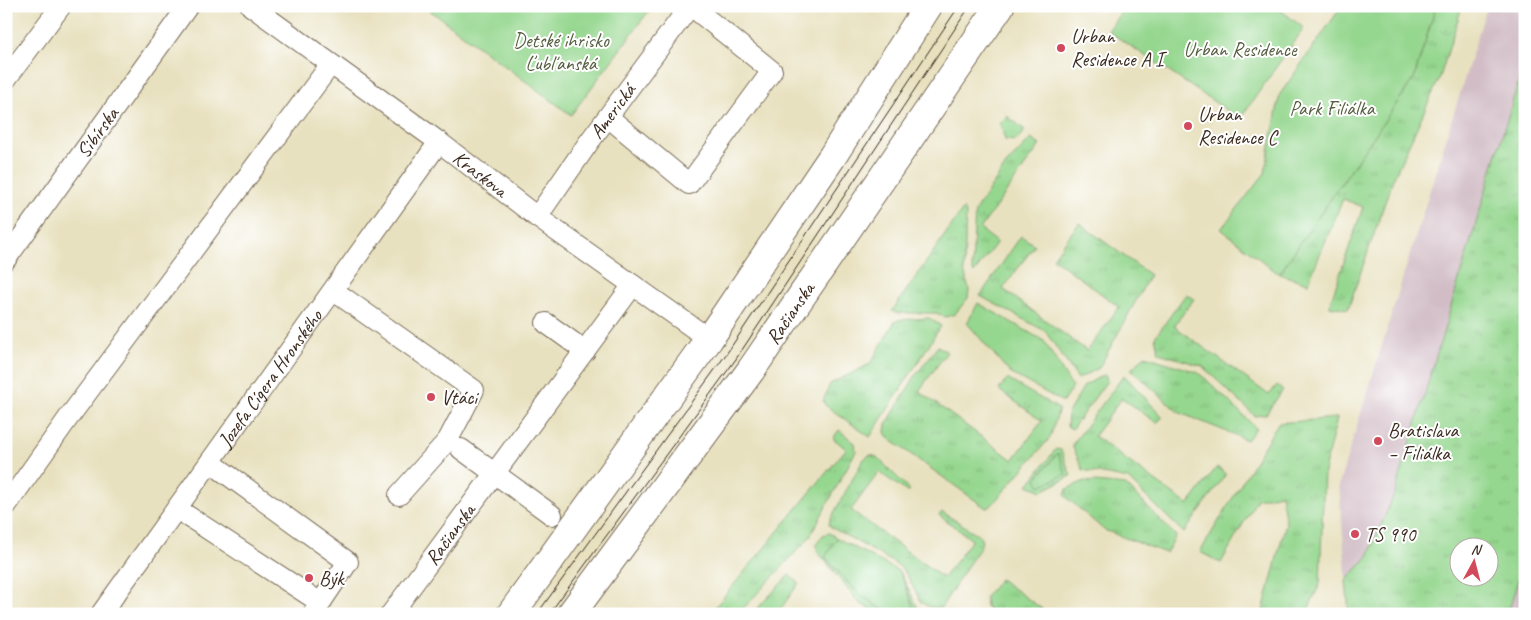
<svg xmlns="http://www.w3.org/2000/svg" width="1531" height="620" font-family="Caveat,sans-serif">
	<defs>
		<pattern id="grass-tufts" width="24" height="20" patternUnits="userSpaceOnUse" patternTransform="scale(1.25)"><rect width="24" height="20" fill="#95d78f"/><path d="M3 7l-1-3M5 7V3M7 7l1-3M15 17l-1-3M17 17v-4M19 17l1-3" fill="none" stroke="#81b97b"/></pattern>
	</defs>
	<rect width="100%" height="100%" fill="#fff"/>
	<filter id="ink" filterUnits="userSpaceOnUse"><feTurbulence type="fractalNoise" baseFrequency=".02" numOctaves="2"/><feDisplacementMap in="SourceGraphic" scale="10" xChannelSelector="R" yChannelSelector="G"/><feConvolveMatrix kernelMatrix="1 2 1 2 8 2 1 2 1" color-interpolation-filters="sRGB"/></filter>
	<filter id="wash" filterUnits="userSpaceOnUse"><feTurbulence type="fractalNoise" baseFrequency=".0096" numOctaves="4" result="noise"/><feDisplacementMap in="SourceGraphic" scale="20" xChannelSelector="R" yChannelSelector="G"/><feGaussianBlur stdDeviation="1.12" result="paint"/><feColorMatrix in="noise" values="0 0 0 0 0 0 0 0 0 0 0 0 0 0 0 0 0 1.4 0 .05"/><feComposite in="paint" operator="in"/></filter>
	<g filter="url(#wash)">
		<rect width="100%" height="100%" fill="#e8e1bf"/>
		<path fill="#d2bdc6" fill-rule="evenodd" d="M1487 6H1525V614H1349L1339 484ZM1458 548H1488V578H1458Z"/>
		<g fill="url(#grass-tufts)" stroke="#688056" fill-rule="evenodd">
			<path d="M1436 6H1462L1440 77 1393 179 1348 309 1329 306 1363 207 1343 199 1308 283 1279 274 1414 78Z"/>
			<path d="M1525 60V556L1508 614H1349L1346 581 1368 556 1396 490ZM1458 548H1488V578H1458Z"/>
			<path d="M1007 116 1025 130 1016 141 1005 140 1000 123Z"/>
			<path d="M1031 139 1040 145 980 229 997 242 974 273 972 269 975 211 1006 165Z"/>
			<path d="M963 209 966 213 964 271 969 290 968 298 955 314 946 317 936 313H897L892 311Z"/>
			<path d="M1079 223 1150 275 1099 368 1078 379 1045 331 980 296 1021 236 1035 245 1003 289 1087 351 1119 307 1053 258Z"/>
			<path d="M1186 294 1194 299 1174 326 1269 395 1277 385 1283 390 1266 414 1255 416 1202 366 1159 353 1155 337Z"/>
			<path d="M929 318 941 326 870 437 825 405 823 401 830 384 870 364 894 323 898 320Z"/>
			<path d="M938 346 947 352 919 391 1013 460 1042 421 999 390 1007 379 1059 409 1050 438 990 507 986 508 888 438 885 432 886 425 916 375Z"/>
			<path d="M1145 356 1197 372 1207 380 1256 428 1247 440 1178 412 1131 369Z"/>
			<path d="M1103 375 1106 376 1107 381 1072 429 1067 426 1068 413 1084 386Z"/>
			<path d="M1124 375 1163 417 1157 423 1122 398 1094 436 1188 505 1217 467 1226 474 1184 533 1128 479 1083 470 1072 445Z"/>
			<path d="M1337 418 1324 471 1320 584 1306 614H1274L1263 611 1286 523 1281 494 1257 499 1221 563 1200 552 1278 423Z"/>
			<path d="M839 430 855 443 856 451 809 538 738 614H716L712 611 846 449 833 438Z"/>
			<path d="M1056 449 1061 450 1071 476 1042 491 1028 485ZM1058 453 1040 486V485L1036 479Z"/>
			<path d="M871 455 877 457 909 489 907 492 879 472 851 510 943 578 972 540 939 515 942 512 979 535 982 541 980 548 968 565 941 608 929 607 921 602 905 572 898 565 831 527 829 524 830 520 863 460 868 456Z"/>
			<path d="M1084 481 1126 485 1176 536 1166 553 1104 530 1065 496 1067 489Z"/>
			<path d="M829 533 837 538 825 558 860 595 890 614H879L859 603 818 552 816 545 823 535Z"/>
			<path d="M900 572 921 614H906L914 608Z"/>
			<path d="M789 575 799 583 777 614H752Z"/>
			<path d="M1000 579 1045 611 1049 614H993L986 606 985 597Z"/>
		</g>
		<g fill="#95d78f" stroke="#688056">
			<path d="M424 6H648L651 8 571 115Z"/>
			<path d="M1125 6H1275L1304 28 1290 48 1291 50 1284 56 1240 119 1108 31Z"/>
			<path d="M1342 6H1436L1414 78 1279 274 1221 229 1265 173 1280 94Z"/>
			<path d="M978 303 1044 341 1072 387 1063 402 1010 373 967 323Z"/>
			<path d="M1058 453 1066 474 1040 486 1036 479Z"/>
			<path d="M837 538 900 572 914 608 906 614H890L860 595 825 557Z"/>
		</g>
	</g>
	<g filter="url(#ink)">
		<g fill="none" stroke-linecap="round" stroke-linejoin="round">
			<g stroke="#786a56" stroke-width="22">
				<g id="street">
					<path id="s1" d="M251 6 439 142 537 217 709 339"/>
					<path d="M6 79 61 6"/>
					<path d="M608 117 689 184 772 71 691 6"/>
					<path id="s2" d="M537 217 589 142 690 6"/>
					<path id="s3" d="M6 259 188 6"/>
					<path d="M334 291 474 390 448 440 399 495"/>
					<path d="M546 323 585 351"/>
					<path d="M461 449 552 515"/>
					<path d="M210 462 348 562 313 614"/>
					<path d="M6 506 69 417 331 64"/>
					<path d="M177 509 321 603"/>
					<path id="s4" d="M101 614 439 142"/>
					<path id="s5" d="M391 614 633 285"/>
				</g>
			</g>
			<g stroke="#786a56" stroke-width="30">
				<g id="secondary">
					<path d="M511 614 709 339 832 157 928 6"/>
					<path id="s6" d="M571 614 751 370 1000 6"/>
				</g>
			</g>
			<use href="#street" stroke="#fff" stroke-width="20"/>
			<use href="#secondary" stroke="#fff" stroke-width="28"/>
			<g stroke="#3b2a1e" stroke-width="1">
				<path d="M537 614 727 353 959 6"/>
				<path d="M549 614 736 359 970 6"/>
			</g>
		</g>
	</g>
	<g fill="#d1495b" stroke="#fff" stroke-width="2">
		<circle cx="1061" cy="48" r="5"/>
		<circle cx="1188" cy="126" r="5"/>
		<circle cx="431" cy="397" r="5"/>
		<circle cx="1378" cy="441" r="5"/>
		<circle cx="1355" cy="534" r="5"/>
		<circle cx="309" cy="578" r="5"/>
	</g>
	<g text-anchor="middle" stroke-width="4" stroke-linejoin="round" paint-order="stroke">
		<g font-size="20" fill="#3b2a1e" stroke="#fff" text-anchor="start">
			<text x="1071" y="43">Urban<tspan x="1071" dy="23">Residence A I</tspan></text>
			<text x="1198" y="121">Urban<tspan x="1198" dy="23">Residence C</tspan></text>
			<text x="441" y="404">Vtáci</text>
			<text x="1388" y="437">Bratislava<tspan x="1388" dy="23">– Filiálka</tspan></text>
			<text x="1365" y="541">TS 990</text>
			<text x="319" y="585">Býk</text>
		</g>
		<g font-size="20" fill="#565e40" stroke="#fff">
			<text x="561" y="47">Detské ihrisko<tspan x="561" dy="23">Ľubľanská</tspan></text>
			<text x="1240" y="56">Urban Residence</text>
			<text x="1332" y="115">Park Filiálka</text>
		</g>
		<g font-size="20" fill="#3b2a1e" stroke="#fff">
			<text dy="7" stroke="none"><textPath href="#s2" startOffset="130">Americká</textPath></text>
			<text dy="7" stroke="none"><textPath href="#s3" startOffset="156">Sibírska</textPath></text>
			<text dy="7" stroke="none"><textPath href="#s1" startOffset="284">Kraskova</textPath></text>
			<text dy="7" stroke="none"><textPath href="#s6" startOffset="372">Račianska</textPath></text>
			<text dy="7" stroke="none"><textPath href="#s4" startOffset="290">Jozefa Cígera Hronského</textPath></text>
			<text dy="7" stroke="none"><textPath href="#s5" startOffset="99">Račianska</textPath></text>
		</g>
	</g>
	<rect width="1531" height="620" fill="none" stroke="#fff" stroke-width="25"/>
	<g transform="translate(1474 562) rotate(7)"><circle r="24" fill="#ffffff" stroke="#b1aaa5"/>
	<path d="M0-4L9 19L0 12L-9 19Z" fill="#d1495b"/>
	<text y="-8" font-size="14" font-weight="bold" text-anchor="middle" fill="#3b2a1e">N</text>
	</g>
</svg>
